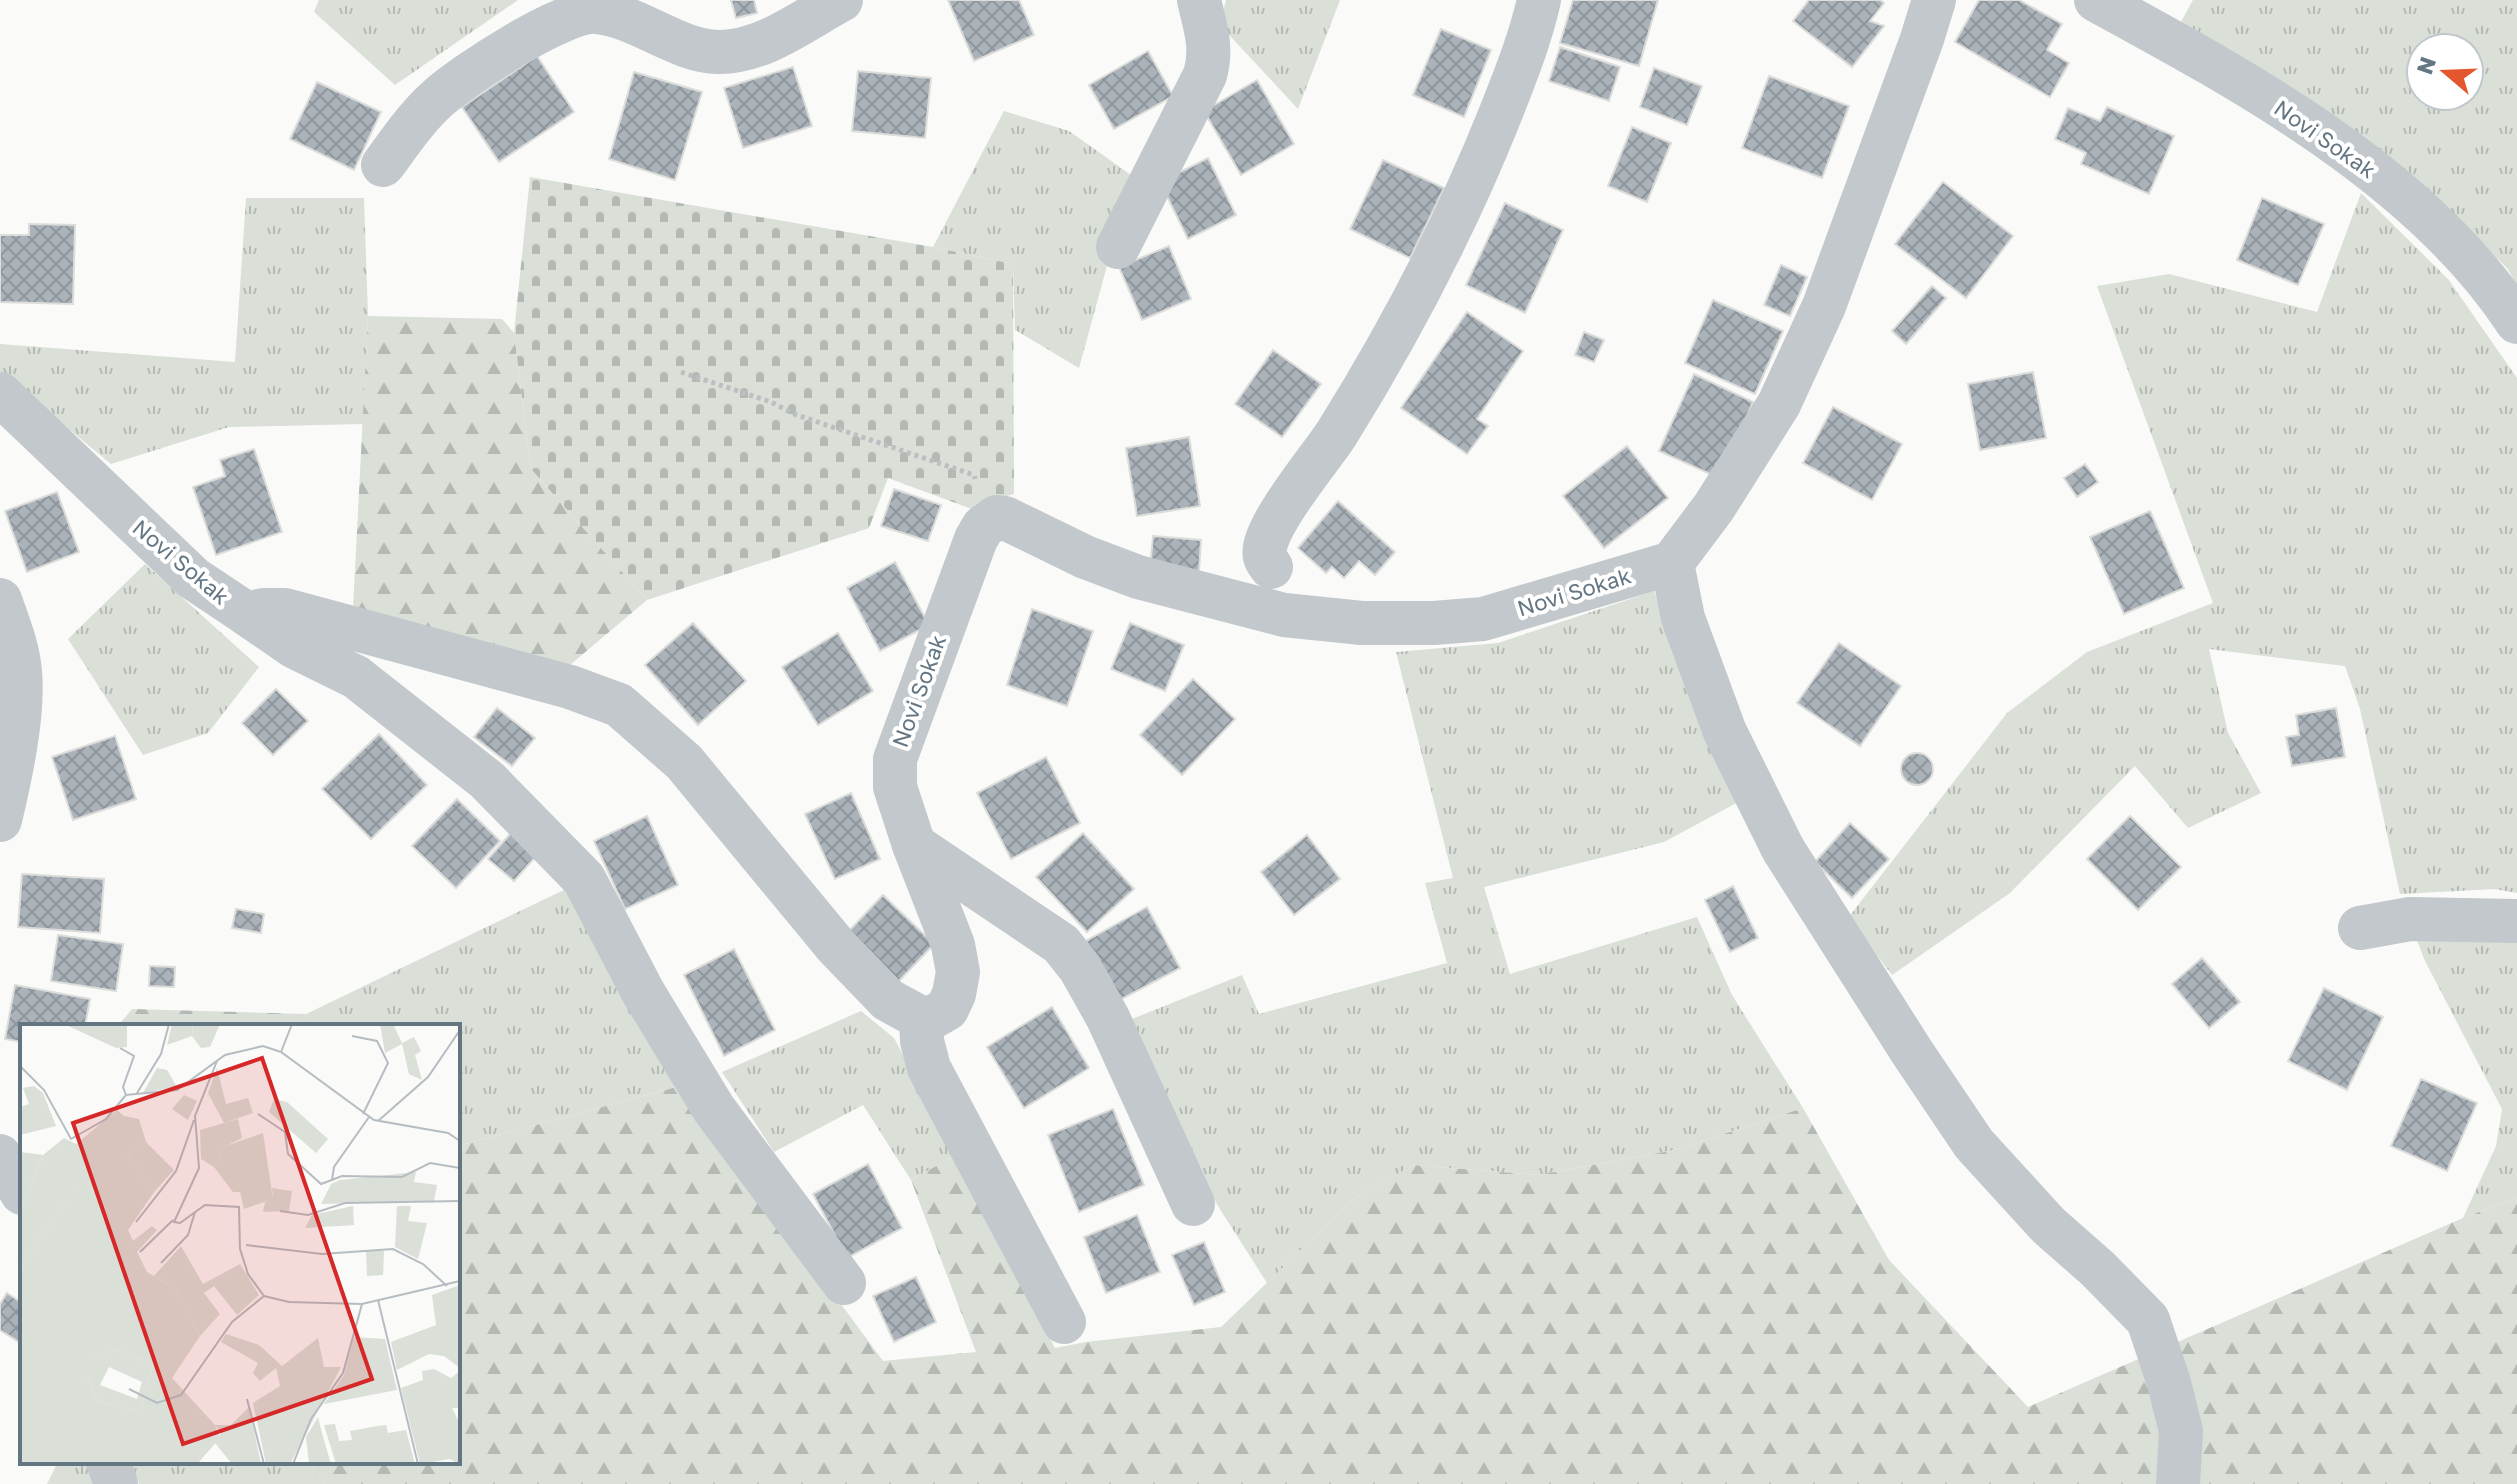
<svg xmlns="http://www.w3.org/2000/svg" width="2517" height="1484" font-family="'Golos Text',sans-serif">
	<defs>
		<pattern id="grass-tufts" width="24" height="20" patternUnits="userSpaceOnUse" patternTransform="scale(2)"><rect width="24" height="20" fill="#dadfd7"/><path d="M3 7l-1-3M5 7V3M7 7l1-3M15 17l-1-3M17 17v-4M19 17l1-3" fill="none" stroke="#b4b9b4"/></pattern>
		<pattern id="forest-firs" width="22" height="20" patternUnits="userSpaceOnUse" patternTransform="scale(2)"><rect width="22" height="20" fill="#dadfd7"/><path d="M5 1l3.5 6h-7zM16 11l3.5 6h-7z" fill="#b4b9b4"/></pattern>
		<pattern id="cemetery-stones" width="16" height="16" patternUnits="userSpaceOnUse" patternTransform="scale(2)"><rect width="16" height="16" fill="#dadfd7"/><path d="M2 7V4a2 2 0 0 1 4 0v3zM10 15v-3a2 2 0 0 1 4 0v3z" fill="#b4b9b4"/></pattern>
		<pattern id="building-cross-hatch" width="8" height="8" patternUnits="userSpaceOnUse" patternTransform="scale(2)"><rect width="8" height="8" fill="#aab3b9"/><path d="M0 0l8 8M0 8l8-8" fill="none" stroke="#8e969c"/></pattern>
	</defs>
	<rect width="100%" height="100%" fill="#fafaf8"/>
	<g fill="url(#grass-tufts)" fill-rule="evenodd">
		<path d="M319 0H518L395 85 314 12Z"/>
		<path d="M1226 0H1340L1298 109 1220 25Z"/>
		<path d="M2193 0H2517V285L2507 268 2425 189 2176 31ZM2421 48H2469V96H2421Z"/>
		<path d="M1004 111 1069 131 1138 180 1110 255 1079 368 1015 330 1013 264 933 247Z"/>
		<path d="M2361 193 2448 279 2517 378V893L2495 889 2400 894 2360 709 2345 666 2209 649 2228 733 2261 793 2188 828 2135 766 2010 893 1892 975 1848 918 2007 713 2087 652 2213 603 2097 286 2169 274 2317 312Z"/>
		<path d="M246 198H364L368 316 363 424 229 427 111 464 0 372V344L235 362Z"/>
		<path d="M145 564 259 667 208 733 143 755 68 639Z"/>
		<path d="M1654 591 1686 681 1742 800 1664 842 1484 887 1510 974 1697 917 1732 995 1803 1108 1675 1150 1538 1175 1414 1165 1356 1197 1267 1283 1218 1206 1122 1023 1242 975 1259 1014 1447 963 1425 883 1453 878 1396 652 1498 643Z"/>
		<path d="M570 887 680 1086 458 1146V1026H308L306 1014Z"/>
		<path d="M2517 935V1198L2463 1218 2496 1146 2502 1109 2425 961 2416 938Z"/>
		<path d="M861 1011 894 1038 956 1155 911 1180 863 1105 774 1152 722 1072Z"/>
		<path d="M58 1462H96L105 1484H47Z"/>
		<path d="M131 1462H309L325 1484H139Z"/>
	</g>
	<g fill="url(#forest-firs)">
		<path d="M368 316 502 319 514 333 531 469 647 600 564 670 353 609Z"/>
		<path d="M132 1009 306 1014 308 1026H118Z"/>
		<path d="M680 1086 883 1361 976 1352 911 1180 956 1155 1055 1348 1086 1342 1221 1327 1356 1197 1414 1165 1538 1175 1675 1150 1803 1108 1889 1260 2028 1407 2463 1218 2517 1198V1484H325L309 1462H458V1146Z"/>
	</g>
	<path fill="url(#cemetery-stones)" d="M530 177 933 247 1013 264 1014 494 995 499 977 511 888 478 869 528 647 600 531 469 514 333Z"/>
	<g fill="url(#building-cross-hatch)" stroke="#dcdcda" stroke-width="2">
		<path d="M731 0H754L757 13 736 18Z"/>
		<path d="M948 0H1019L1034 35 974 61Z"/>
		<path d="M1573 0H1658L1639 66 1560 43Z"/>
		<path d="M1809 0H1880L1884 3 1870 21 1884 26 1852 67 1793 21Z"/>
		<path d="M1979 0H2019L2062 24 2047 50 2069 63 2050 97 1955 42Z"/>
		<path d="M1441 29 1491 50 1464 117 1413 95Z"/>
		<path d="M1560 47 1620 67 1609 101 1549 81Z"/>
		<path d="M1148 51 1173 96 1114 129 1089 85Z"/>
		<path d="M537 56 574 112 499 162 462 107Z"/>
		<path d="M793 67 812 126 743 148 724 88Z"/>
		<path d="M1654 68 1702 86 1687 125 1640 107Z"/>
		<path d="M858 71 931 78 925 138 852 131Z"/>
		<path d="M634 72 702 92 675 180 609 159Z"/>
		<path d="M1769 76 1849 106 1822 178 1742 148Z"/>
		<path d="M1257 80 1294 144 1241 175 1204 111Z"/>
		<path d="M317 82 381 112 354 170 290 139Z"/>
		<path d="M2107 107 2174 136 2149 194 2081 164 2086 153 2055 139 2068 108 2100 121Z"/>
		<path d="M1632 127 1671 143 1647 202 1608 186Z"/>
		<path d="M1208 158 1236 215 1188 239 1160 182Z"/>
		<path d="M1383 160 1444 188 1410 258 1350 229Z"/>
		<path d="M1943 182 2013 236 1966 298 1895 244Z"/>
		<path d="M2262 198 2324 224 2298 285 2237 260Z"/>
		<path d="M1505 203 1563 230 1525 313 1466 285Z"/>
		<path d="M29 224 75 225 73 304 0 302V235H29Z"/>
		<path d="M1169 246 1191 299 1142 320 1119 267Z"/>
		<path d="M1781 265 1807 277 1790 316 1764 305Z"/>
		<path d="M1932 286 1946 298 1906 344 1892 331Z"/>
		<path d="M1713 300 1783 331 1755 394 1685 363Z"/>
		<path d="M1467 312 1523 351 1477 419 1488 426 1467 454 1401 408Z"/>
		<path d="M1584 332 1604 340 1594 362 1575 355Z"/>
		<path d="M1273 350 1321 384 1282 437 1235 404Z"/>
		<path d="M2033 372 2046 438 1980 450 1968 384Z"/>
		<path d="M1694 374 1753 402 1719 478 1659 451Z"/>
		<path d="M1833 407 1902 444 1872 500 1803 463Z"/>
		<path d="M1189 437 1200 506 1137 516 1126 448Z"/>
		<path d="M1627 446 1668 498 1604 548 1563 496Z"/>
		<path d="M254 449 282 532 216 555 193 487 225 476 220 460Z"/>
		<path d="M2085 464 2098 482 2077 497 2064 478Z"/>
		<path d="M894 489 941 505 928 541 881 526Z"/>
		<path d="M57 492 79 552 27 572 5 511Z"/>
		<path d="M1338 501 1395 552 1375 575 1359 561 1344 578 1332 567 1326 573 1298 548Z"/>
		<path d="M2150 511 2184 588 2124 614 2090 537Z"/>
		<path d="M1153 536 1201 540 1199 571 1150 568Z"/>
		<path d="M895 562 929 625 880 651 847 588Z"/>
		<path d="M1032 609 1093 631 1067 706 1007 685Z"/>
		<path d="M693 623 746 681 698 725 645 665Z"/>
		<path d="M1130 623 1184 645 1165 691 1111 669Z"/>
		<path d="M838 633 873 691 818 725 782 667Z"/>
		<path d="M1839 643 1901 686 1860 746 1797 703Z"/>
		<path d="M1193 679 1235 719 1182 775 1140 735Z"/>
		<path d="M276 689 308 721 273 755 242 723Z"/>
		<path d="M497 708 535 738 512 766 474 737Z"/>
		<path d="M2336 708 2345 757 2292 766 2286 737 2299 735 2296 715Z"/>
		<path d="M379 734 427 785 371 839 322 789Z"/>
		<path d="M115 736 136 799 73 820 52 757Z"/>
		<circle cx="1917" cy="769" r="16"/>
		<path d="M1046 757 1080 823 1011 859 977 793Z"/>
		<path d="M851 793 880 859 835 879 805 814Z"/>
		<path d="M457 799 500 841 456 888 412 846Z"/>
		<path d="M647 816 678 885 625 909 594 841Z"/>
		<path d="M2130 816 2181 867 2138 910 2087 859Z"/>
		<path d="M1850 823 1889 859 1852 898 1815 862Z"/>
		<path d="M511 833 537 855 514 881 488 859Z"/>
		<path d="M1083 833 1134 889 1087 932 1036 877Z"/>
		<path d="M1307 835 1340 879 1294 915 1261 872Z"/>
		<path d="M22 874 104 879 100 933 18 927Z"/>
		<path d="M1733 886 1758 938 1730 952 1705 900Z"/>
		<path d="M883 895 934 944 898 982 847 933Z"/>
		<path d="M1147 907 1180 968 1118 1001 1086 941Z"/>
		<path d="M236 909 264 914 261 933 232 928Z"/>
		<path d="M58 935 123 944 116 991 51 981Z"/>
		<path d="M734 949 775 1030 724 1056 684 975Z"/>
		<path d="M2202 958 2240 1002 2209 1028 2172 984Z"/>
		<path d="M150 966 175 967 174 987 149 986Z"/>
		<path d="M15 985 90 999 85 1026H22V1042L5 1039Z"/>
		<path d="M2324 988 2383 1017 2347 1090 2288 1061Z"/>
		<path d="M1052 1007 1089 1068 1024 1108 987 1047Z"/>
		<path d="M2421 1079 2477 1103 2447 1171 2391 1146Z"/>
		<path d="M1113 1109 1144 1185 1079 1212 1048 1135Z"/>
		<path d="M868 1164 902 1228 847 1258 813 1194Z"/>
		<path d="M1137 1215 1160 1272 1106 1293 1084 1237Z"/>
		<path d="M1204 1242 1225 1292 1194 1305 1172 1255Z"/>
		<path d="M916 1277 936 1322 894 1342 873 1296Z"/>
		<path d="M7 1293 22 1303V1336L19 1342 0 1330V1304Z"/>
	</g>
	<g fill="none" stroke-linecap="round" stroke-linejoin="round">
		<path stroke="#bbbfc2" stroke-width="5" stroke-dasharray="4 4" stroke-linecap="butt" d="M681 372 771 402 794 414 974 475 975 479"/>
		<g stroke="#c3c8cc" stroke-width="44">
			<path d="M2096 0C2245 81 2422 177 2517 322"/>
			<path d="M383 165C400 142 416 118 437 99 462 76 565 8 597 12 639 16 676 51 718 52 762 53 804 20 841 0"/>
			<path d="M1118 247 1205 75C1213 47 1205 27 1199 0"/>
			<path d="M0 394 193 578 247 614 263 610H285L570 687 619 705 684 762 836 946 888 1000 921 1018 933 1017 947 1009 954 994 958 972 953 945 914 845 895 787V759L976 539 983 527 997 517 1005 518 1085 557 1138 577 1284 615 1362 623H1434L1483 619 1672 563 1714 507 1779 404 1824 306 1922 39 1934 0"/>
			<path d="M1672 563 1683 618 1725 732 1783 849 1912 1052 1974 1144 2048 1225 2098 1269 2148 1320 2169 1383 2181 1431 2178 1484"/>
			<path d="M1271 567C1269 564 1266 561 1265 557 1258 531 1322 457 1337 433 1400 332 1456 225 1500 115 1515 77 1530 40 1539 0"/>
			<path d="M0 600C8 623 18 647 20 672 24 715 10 778 0 820"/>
			<path d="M247 614 295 647 356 677 487 780 584 879 643 992 714 1109 844 1283"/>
			<path d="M914 845 1061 944 1080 968 1108 1018 1193 1204"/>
			<path d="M2360 928 2410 919 2517 921"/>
			<path d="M921 1018 922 1041 929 1068 1064 1322"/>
			<path d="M0 1156 22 1193"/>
			<path d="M108 1462 116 1484"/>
		</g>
	</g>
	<g text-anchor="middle" stroke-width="8" stroke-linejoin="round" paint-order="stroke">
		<g font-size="22" fill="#657683" stroke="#fff">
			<text transform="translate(2325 139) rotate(35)" y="8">Novi Sokak</text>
			<text transform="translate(181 562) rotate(40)" y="8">Novi Sokak</text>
			<text transform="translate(1574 592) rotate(-17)" y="8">Novi Sokak</text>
			<text transform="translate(919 691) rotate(-70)" y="8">Novi Sokak</text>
		</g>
	</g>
	<g transform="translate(20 1024)">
		<rect width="440" height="440" fill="#fafaf8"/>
		<path d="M44 0H107V23L96 24ZM152 0H173L172 12 147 21ZM360 0H373L382 19 394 13 401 27 395 31 402 56 389 50 382 20 365 29ZM137 44 147 46 157 63 123 69ZM197 44 206 80 228 74 233 89 204 99 188 69ZM14 62 23 69 36 102 0 111V83L9 80 3 64ZM164 71 177 77 168 96 152 85ZM254 75 267 78 308 115 296 129 249 88ZM97 86 104 92 101 98 0 244V188L23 131 44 114 56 120ZM126 118 154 146 134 168 107 129ZM396 148 394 158 417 161 414 177 301 180 311 160 320 156ZM252 164 272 167 269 187 243 188 245 178 253 174ZM333 182 334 201 285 204 292 191ZM377 182H391L388 197 407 199 398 235 375 223ZM161 222 183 260 220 240 239 271 217 291 194 262 184 269 200 290 180 312 156 265 134 252ZM346 227H364L363 251 347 252ZM440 261V344L424 332 409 330 377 346 371 318 416 301 412 271ZM206 310 239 321 262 342 298 314 304 343H321L270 440H246L233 379 260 362 256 344 240 357 233 349 238 339 201 318ZM334 313 365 315 377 366 304 380 324 351ZM99 326 133 341 120 388 77 377 67 351V332ZM89 343 122 358 117 375 80 361ZM414 345 431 354 440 347V384H432L440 400V440L430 435 400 440 381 364 403 356 402 347ZM229 383 241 440H212L195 419 201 409 195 401H211ZM298 393 302 409 311 440H289L286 413ZM315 400 319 417 332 416 330 407 358 402 366 401 368 409 386 406 395 440H316L304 401Z" fill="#dadfd7" fill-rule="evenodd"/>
		<path d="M173 0H200L190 23 181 24 172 12ZM104 92 119 95 126 118 107 129 134 168 108 206 113 217 132 202 137 206 117 228 127 248 156 265 180 312 152 354 195 401 200 414 177 440H0V244ZM99 326 133 341 120 388 77 377 67 351 68 332ZM218 95 222 114 206 122 194 143 181 135 180 106ZM0 128 23 131 0 188Z" fill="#dadfd7" fill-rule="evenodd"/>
		<path d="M243 109 253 175 224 185 220 168H213L194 143 206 122Z" fill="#dadfd7"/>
		<path fill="none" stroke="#b5bdc2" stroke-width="2" d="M332 12 357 17 368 39 343 90M100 24 114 32 103 63 106 71 157 66 205 31 243 22 261 28 354 96 428 109 440 117M261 28 272 0M197 37 175 92 179 144 154 198 160 199 185 181 219 183 220 225 228 250 244 272 269 278 342 280 440 257M0 42 24 66 51 115 86 95 106 71M117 69 141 30 149 0M238 90 265 108 268 130 301 160 322 152 382 153 410 139 440 144M358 97 408 53 440 6M312 156 314 143 349 93M260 187 288 191 325 179 440 177M116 198 156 147 174 96M226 221 302 230 373 225 403 240 427 262M120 228 153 196M141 239 168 211 175 188M358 276 398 440M109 365 137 379 161 371 212 298 244 272M227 375 244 440M273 440 291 395 323 349 342 280"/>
		<path fill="#d62828" fill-opacity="0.15" stroke="#d62828" stroke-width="4" d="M242 34 352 355 163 420 53 99Z"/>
		<rect width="440" height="440" fill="none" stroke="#657683" stroke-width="4"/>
	</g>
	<g transform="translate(2445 72) rotate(289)"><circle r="38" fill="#ffffff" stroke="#c1c8cd" stroke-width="2"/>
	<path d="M0-6L14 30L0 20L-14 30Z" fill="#e4572e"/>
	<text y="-12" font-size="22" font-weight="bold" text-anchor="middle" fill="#657683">N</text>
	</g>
</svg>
